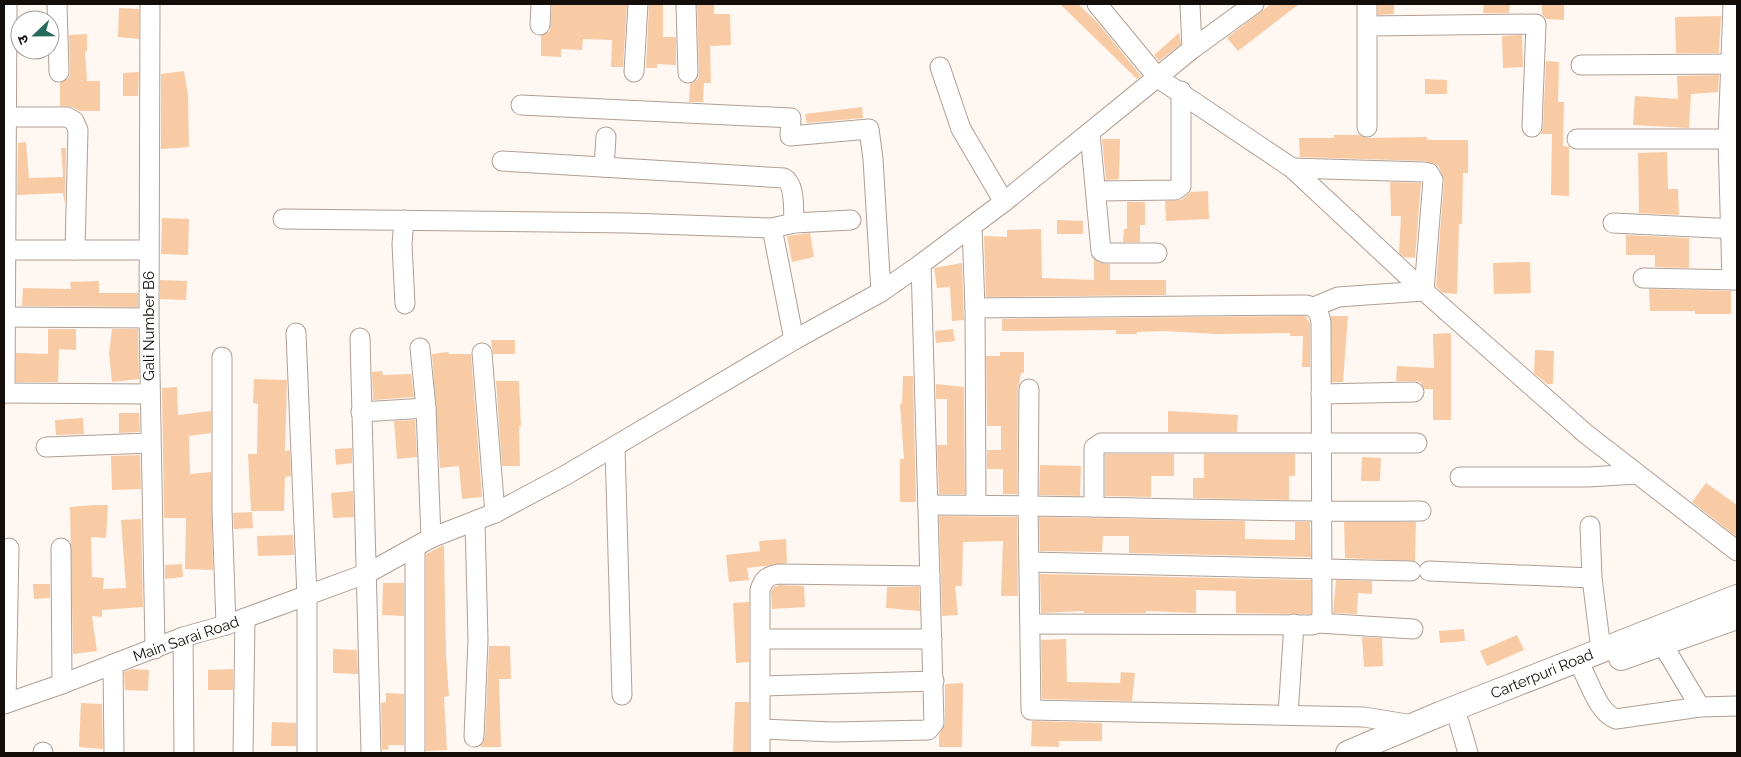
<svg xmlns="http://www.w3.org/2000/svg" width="1741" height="757" font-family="Raleway,'Noto Sans Devanagari',sans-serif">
	<rect width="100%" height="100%" fill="#fff7f2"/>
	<g fill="#f9cba4">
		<path d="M552 4H627L623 67H611L612 40 583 39 582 50 561 49V57L541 56V36L550 31Z"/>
		<path d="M649 4H663V37H676V65L657 64V68H646Z"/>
		<path d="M697 4H714V14H730L731 45 710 46 711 83H704L703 102H689L690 84 698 79 699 73Z"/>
		<path d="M1060 4H1078L1097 22 1141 76 1137 79Z"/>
		<path d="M1271 4H1299L1238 51 1227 38Z"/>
		<path d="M1378 4H1394V14L1378 15Z"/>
		<path d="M1484 4H1510L1509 13H1483Z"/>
		<path d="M1542 4H1564V20L1546 19 1542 14Z"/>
		<path d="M119 8 139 9V39L118 37Z"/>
		<path d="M1721 16 1719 53H1676L1675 17Z"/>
		<path d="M1179 33 1181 44 1159 61 1154 55Z"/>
		<path d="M87 34V51H85L87 81H100V111H80L72 107 60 106V83L69 78 70 72 69 35Z"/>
		<path d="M1522 35 1523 67 1503 68 1502 36Z"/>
		<path d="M1546 61 1559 62 1558 102H1564L1563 146 1569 147V196L1551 195 1552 134H1541L1543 127Z"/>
		<path d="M184 71 188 95 189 147 161 149V74Z"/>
		<path d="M139 72 138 96H123V73Z"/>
		<path d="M1719 75 1718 92 1691 94 1689 128 1633 125 1635 96 1678 99 1677 76Z"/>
		<path d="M1425 79 1447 80V94H1425Z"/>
		<path d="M862 107 863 118 807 123 805 114Z"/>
		<path d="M1334 135H1359L1367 138 1427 137V140H1468V173H1463L1462 224H1459L1457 294 1443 293 1436 286 1444 181 1439 167 1435 164 1424 161 1300 157 1299 138H1334Z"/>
		<path d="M1102 139H1120L1119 179 1106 180Z"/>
		<path d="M26 142 29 178 63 177 61 148H66L65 204 63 193 17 195 18 143Z"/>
		<path d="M1667 152 1668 189H1678L1679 215 1639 213 1638 153Z"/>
		<path d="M1390 182 1421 183 1415 258 1404 257 1399 253 1401 216H1391Z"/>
		<path d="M1208 191 1209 219 1166 221 1165 201 1181 200 1191 192Z"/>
		<path d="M1127 202H1145V225H1140V242H1123L1124 229H1127Z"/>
		<path d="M162 218 189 219 188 255 161 254Z"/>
		<path d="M1057 220 1083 221V234H1057Z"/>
		<path d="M1041 229 1042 278 1094 280V259L1100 263 1110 264V280H1166V295L986 297 984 236 1007 237V230Z"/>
		<path d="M810 233 814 257 792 262 787 236Z"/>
		<path d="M1626 235 1689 238V268L1655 267V255H1626Z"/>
		<path d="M1530 262 1531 293 1494 294 1493 263Z"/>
		<path d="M962 263 964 320 952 321 950 287 937 288 934 268Z"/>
		<path d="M160 280 187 281 186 300 160 299Z"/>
		<path d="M99 281V293H138V307L22 306 23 288 71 289 70 282Z"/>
		<path d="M1649 289 1731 291V314H1695V311H1650Z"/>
		<path d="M1305 316 1310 323V367H1302L1303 336H1290V333L1217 334 1164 331 1137 332V334H1116V330L1002 331V319Z"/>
		<path d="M1331 316H1348L1343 382H1332Z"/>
		<path d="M48 329H76V350L59 349 58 382H16V353L48 354Z"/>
		<path d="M112 329H138L139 379 112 382 109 353Z"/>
		<path d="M953 329 955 341 936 343 935 331Z"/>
		<path d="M1451 333V420H1433V389H1424L1420 382 1414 381H1396L1397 366 1434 368 1433 334Z"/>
		<path d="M491 340H515V354H493Z"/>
		<path d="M1535 350 1554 351 1553 384H1547L1534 373Z"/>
		<path d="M448 352 449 354H471L482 497 462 499 459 466 440 468 432 354Z"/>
		<path d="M1000 352H1024V373H1021L1018 389 1017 494H1003V469H987V450H1001V426H987L986 356H1000Z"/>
		<path d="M382 371 383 375 411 374 414 397 373 400 372 372Z"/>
		<path d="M903 376H913L916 502H900V459H904L900 404H902Z"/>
		<path d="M254 379 287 380 285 451 290 450 291 476 285 477 284 511H251L248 454H257L258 404 253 403Z"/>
		<path d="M496 381H519L521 426H519L520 466H502Z"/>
		<path d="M936 384 964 387 965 494H939L937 445H947V399H936Z"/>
		<path d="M177 387 178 415 211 411V433L189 436 190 474 211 472 213 570 185 569 186 518H164L162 388Z"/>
		<path d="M1168 411 1238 415 1237 432H1168Z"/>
		<path d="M119 413H139L140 432 119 433Z"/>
		<path d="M83 418 84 434 56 435 55 420Z"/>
		<path d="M415 420 417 457 397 459 394 421Z"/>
		<path d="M352 448V463L336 465 335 449Z"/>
		<path d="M1105 454H1174V476H1151V497L1105 496Z"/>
		<path d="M1204 454H1295V476H1289V500L1193 498V478H1204Z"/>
		<path d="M140 455 141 489 112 490 111 456Z"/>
		<path d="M1362 457 1381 458 1380 481H1361Z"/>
		<path d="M1040 465 1081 466 1080 496 1039 495Z"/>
		<path d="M1706 483 1737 505V537L1692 502Z"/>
		<path d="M353 491 354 517 333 518 331 493Z"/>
		<path d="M94 505H108L106 538 91 537 92 577 104 578 103 589 126 588 121 520 141 519 143 607 102 610V617L92 616 97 651 73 654 70 507Z"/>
		<path d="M252 512 253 528 234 529 233 513Z"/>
		<path d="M939 516 1017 517 1018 596H1001L1003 541 963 542 962 586H955L958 615 942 616Z"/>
		<path d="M1039 517 1245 521V539L1295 540V522H1310L1311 557 1129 553V536H1103L1102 552 1040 551Z"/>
		<path d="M1344 522H1416L1415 561 1345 558Z"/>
		<path d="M293 535 294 555 258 556 257 536Z"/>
		<path d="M786 539 787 563 747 568 749 580 729 582 726 555 760 551 759 541Z"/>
		<path d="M444 545 446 656 449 696 444 697 447 750 426 751V554Z"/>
		<path d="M182 564 183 577 165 579V565Z"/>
		<path d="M1040 574 1311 580V614L1236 613V591L1196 590V613L1146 611V613H1084V611L1041 613Z"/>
		<path d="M1336 580 1372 581V594L1358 593 1357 614 1333 613Z"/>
		<path d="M383 583H404V616L382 615Z"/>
		<path d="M33 584H50V598L34 599Z"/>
		<path d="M779 585 804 586 805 607 772 609 771 591 774 587Z"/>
		<path d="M887 587H919L920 611 886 608Z"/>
		<path d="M749 602V662L736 663 733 603Z"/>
		<path d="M1464 629 1465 641 1440 643 1439 631Z"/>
		<path d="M1517 635 1524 650 1487 666 1480 651Z"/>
		<path d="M1362 637 1382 638 1383 666 1364 667Z"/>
		<path d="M1066 639 1067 682 1120 683 1121 672 1135 673 1132 701 1042 699 1041 640Z"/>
		<path d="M489 646H510L511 679H499L501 747H480L485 737Z"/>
		<path d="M333 649 357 650 358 674 333 673Z"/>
		<path d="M132 669 149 670 148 691 125 690 124 672Z"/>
		<path d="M233 669V690H208V670Z"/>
		<path d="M963 683 962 747H939V735L945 723V684Z"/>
		<path d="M386 693 404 694V745H388L389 749 382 750 381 703 386 702Z"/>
		<path d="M735 702H749V753H733Z"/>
		<path d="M81 703 102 704 103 749 79 747Z"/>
		<path d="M1032 721 1102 723V741H1059V747L1031 746Z"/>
		<path d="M272 722 296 723V746H271Z"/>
	</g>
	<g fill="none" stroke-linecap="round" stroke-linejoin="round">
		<g stroke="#b09f94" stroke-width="21">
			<g id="minor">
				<path d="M57 4 59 72"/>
				<path d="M150 4 149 318 155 649"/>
				<path d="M686 4 688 73"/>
				<path d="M1097 4 1158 78 1292 168 1424 291 1586 434 1737 551"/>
				<path d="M1190 4 1192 49"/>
				<path d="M540 25 541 4"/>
				<path d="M1368 26 1536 24 1532 127"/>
				<path d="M1581 65 1737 64"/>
				<path d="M940 67 961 129 1004 202"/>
				<path d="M634 72 638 4"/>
				<path d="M521 105 791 118 790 136 869 129 873 159 881 292"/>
				<path d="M6 117H67L74 121 78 130 75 250"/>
				<path d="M1367 127V4"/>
				<path d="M1090 133 1101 251 1105 253H1157"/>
				<path d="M1577 139H1737"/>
				<path d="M502 161 784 178C796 185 793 210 794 223"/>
				<path d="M604 167 606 137"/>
				<path d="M1292 168 1424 172 1429 173 1433 180 1424 291 1338 297 1314 307"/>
				<path d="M1097 191 1175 190 1181 186V91"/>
				<path d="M283 219 629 223 772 228 794 223 851 220"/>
				<path d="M404 220 402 244 405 304"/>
				<path d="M1613 223 1737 229"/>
				<path d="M972 226 975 308 976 505"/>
				<path d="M772 228 794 340"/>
				<path d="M4 250H149"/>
				<path d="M1643 278 1737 280"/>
				<path d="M1732 280 1728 139 1733 4"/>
				<path d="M975 308 1307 305C1317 308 1319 312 1321 322L1322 617 1318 623 1312 625 1031 624"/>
				<path d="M4 317 149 318"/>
				<path d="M296 333 307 597V753"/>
				<path d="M360 338 371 753"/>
				<path d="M420 348 426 408 431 538"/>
				<path d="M482 353 495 513"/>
				<path d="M222 357V510L226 625"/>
				<path d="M1029 389 1028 505 1031 710 1364 717 1413 725"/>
				<path d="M4 393 150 394"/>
				<path d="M5 393 7 4"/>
				<path d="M1321 394 1414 392"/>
				<path d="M361 412 426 408"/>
				<path d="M46 447 150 443"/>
				<path d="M615 447 622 695"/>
				<path d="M1460 477H1588L1637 474"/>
				<path d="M928 505C1092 505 1257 513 1421 511"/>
				<path d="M1094 507V448L1101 443H1417"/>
				<path d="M1590 526 1592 578 1601 650"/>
				<path d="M415 547V752"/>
				<path d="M61 548 62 684"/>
				<path d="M1030 562 1411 571"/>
				<path d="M1429 571 1592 578"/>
				<path d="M1318 623 1413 629"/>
				<path d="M183 637 184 753"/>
				<path d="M762 639H932"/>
				<path d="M1663 645 1700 707"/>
				<path d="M113 664 114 753"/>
				<path d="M1583 671C1591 686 1599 713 1616 719L1700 707 1737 706"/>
				<path d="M762 686 934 681"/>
				<path d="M6 703 9 548"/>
				<path d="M4 704 62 684 183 637 226 625 368 573 431 538 495 513 566 475 794 340 881 292 921 264 1004 202 1192 49 1254 4"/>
				<path d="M1288 715 1294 624"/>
				<path d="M1459 722 1468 753"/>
				<path d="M761 729 833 732 928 730 934 723 921 264"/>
				<path d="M474 737 478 640 475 521"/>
				<path d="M43 753V752"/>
				<path d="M243 753 245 618"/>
				<path d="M760 753V590C763 580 767 576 778 574L930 576"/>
			</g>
		</g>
		<g stroke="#b09f94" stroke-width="26">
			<g id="major">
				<path d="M1621 658 1737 617"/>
				<path d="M1348 753 1440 714 1737 597"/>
			</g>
		</g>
		<use href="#minor" stroke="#fff" stroke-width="19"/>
		<use href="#major" stroke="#fff" stroke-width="24"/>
	</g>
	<g text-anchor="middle" stroke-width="4" stroke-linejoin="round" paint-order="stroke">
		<g font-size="15" fill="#140e0a" stroke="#fff">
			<text transform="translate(149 326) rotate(-90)" y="5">Gali Number B6</text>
			<text transform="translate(186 639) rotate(-19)" y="5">Main Sarai Road</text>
			<text transform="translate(1542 674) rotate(-22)" y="5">Carterpuri Road</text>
		</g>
	</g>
	<rect width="1741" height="757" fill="none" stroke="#140e0a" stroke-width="10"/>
	<g transform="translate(35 35) rotate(248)"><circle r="24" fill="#ffffff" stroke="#a19f9d"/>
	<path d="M0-4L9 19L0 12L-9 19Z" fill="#256a5d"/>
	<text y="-8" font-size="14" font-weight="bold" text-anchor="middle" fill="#140e0a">उ</text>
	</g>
</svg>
